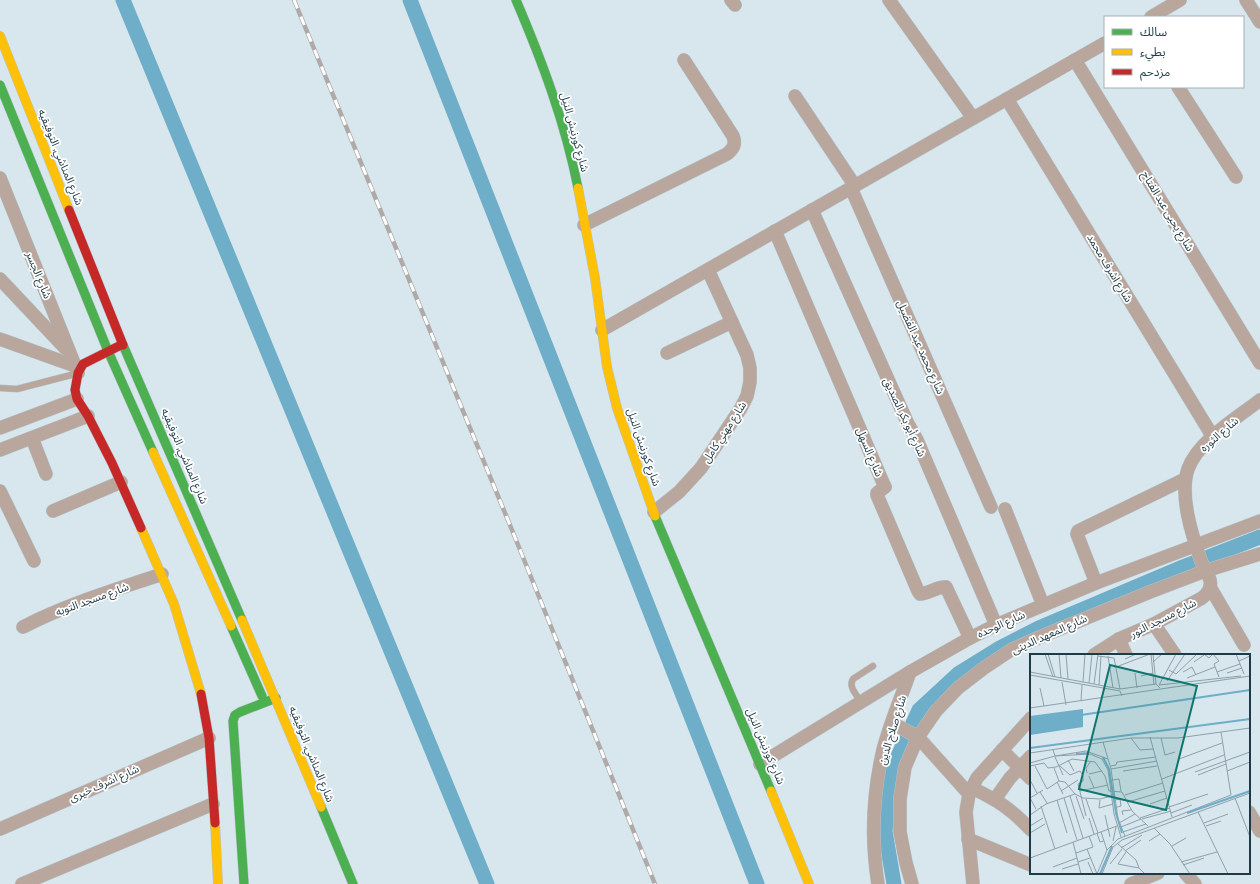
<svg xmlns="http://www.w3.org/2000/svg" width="1260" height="884" font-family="Bitter,'Noto Sans Arabic',serif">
	<rect width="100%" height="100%" fill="#d8e6ee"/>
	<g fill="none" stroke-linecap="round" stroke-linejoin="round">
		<g stroke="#6eaec8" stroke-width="15">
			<path d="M123 0 487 884"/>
			<path d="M410 0 757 884"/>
			<path d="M894 884 885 831 893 767 919 710 958 674 1000 648 1039 628 1183 567 1260 537"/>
		</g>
		<g stroke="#b4c3cb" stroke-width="7">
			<g id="lane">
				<path d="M0 388 17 389 75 374"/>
				<path d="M861 702C857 695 848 687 853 679L873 666"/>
			</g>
		</g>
		<g stroke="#b4c3cb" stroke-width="14">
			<g id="street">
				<path d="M731 0 735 5"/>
				<path d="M889 0 973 118"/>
				<path d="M1246 0 1260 22"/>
				<path d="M1151 17 1180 0"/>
				<path d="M1075 60 1260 363"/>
				<path d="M1178 87 1236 177"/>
				<path d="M795 96 855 186"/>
				<path d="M1007 99 1213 437"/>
				<path d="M0 178 78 373"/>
				<path d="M851 188 991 507"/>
				<path d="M812 210 908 424 917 440 938 489 996 625"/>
				<path d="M584 225 727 154C734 148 736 144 733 136L684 60"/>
				<path d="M775 231 884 485 885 487 877 493V495L918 591 920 594C929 594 937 586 946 587L970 638"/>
				<path d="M0 279 65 348"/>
				<path d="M602 330 1105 43"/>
				<path d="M0 339 75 366"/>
				<path d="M667 353 732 322"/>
				<path d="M0 428 77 399"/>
				<path d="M32 438 46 474"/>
				<path d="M0 450 88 416"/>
				<path d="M0 491 34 561"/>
				<path d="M1005 509 1043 605"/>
				<path d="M53 511 121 482"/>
				<path d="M654 512 679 492 701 468 741 408 747 396 750 382V368L747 355 708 270"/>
				<path d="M1096 583 1077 534 1078 531 1185 479"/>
				<path d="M1210 587 1244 645"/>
				<path d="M1154 624 1175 655"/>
				<path d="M23 627C67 604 115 590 162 574"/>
				<path d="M1119 639 1126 655"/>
				<path d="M1094 655 1119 639 1154 624 1202 598C1207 594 1212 588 1210 580 1208 574 1204 567 1201 561 1192 535 1179 495 1188 469 1198 441 1237 418 1260 400"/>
				<path d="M892 723 918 737 969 794"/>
				<path d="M1002 750 1031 779"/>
				<path d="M760 764 910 672 970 638 996 625 1096 583 1260 521"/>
				<path d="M972 788C999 801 1011 809 1031 830"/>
				<path d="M995 799 1010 778 1031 756"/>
				<path d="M1249 812 1260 831"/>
				<path d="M0 829 209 738"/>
				<path d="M968 839 1031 865"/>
				<path d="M1185 873 1195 884"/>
				<path d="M22 884 213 804"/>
				<path d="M878 884C871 840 873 793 883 750 890 723 901 698 910 672"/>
				<path d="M912 884 906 863 900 832V799L905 767 918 737 936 711 958 688 984 668 1011 650 1040 637 1150 592 1205 571 1260 554"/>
				<path d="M973 884 966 812 969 794 977 778 1031 718"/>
				<path d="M1131 884 1158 873"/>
			</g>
		</g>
		<g stroke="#b4c3cb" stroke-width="10">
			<g id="fast">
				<path d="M516 0C542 61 565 122 578 188"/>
				<path d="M0 85 108 351 153 452"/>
				<path d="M123 345 242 620"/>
				<path d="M655 516 771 791"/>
				<path d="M231 626 262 696"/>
				<path d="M321 807 353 884"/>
				<path d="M244 884 233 721 235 715 240 712 276 698"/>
			</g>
		</g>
		<g stroke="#b4c3cb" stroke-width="10">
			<g id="slow">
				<path d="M0 36 69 210"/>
				<path d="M578 188 595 278 607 367 617 408 655 516"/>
				<path d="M153 452 231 626"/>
				<path d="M141 528 174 604 201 694"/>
				<path d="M242 620 321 807"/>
				<path d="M771 791 809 884"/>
				<path d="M215 823 218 884"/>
			</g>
		</g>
		<g stroke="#b4c3cb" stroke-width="10">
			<g id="jam">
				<path d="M69 210 123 345"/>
				<path d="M119 346 83 364 78 373 75 390 77 399 88 416 112 463 141 528"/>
				<path d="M201 694 209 738 215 823"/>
			</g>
		</g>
		<use href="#lane" stroke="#b9a69c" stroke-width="6"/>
		<use href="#street" stroke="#b9a69c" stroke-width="13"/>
		<use href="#fast" stroke="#4caf50" stroke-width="9"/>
		<use href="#slow" stroke="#ffc107" stroke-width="9"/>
		<use href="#jam" stroke="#c62828" stroke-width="9"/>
		<g stroke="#afaaa8" stroke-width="4.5">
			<path id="rail" d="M294 0 512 530 655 884"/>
		</g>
		<use href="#rail" stroke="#fff" stroke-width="3" stroke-dasharray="9" stroke-linecap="butt"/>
	</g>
	<g text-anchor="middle" stroke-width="3.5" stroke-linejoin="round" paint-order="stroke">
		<g font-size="11" fill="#1d3a47" stroke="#fff">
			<text transform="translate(575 132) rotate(75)" y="4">شارع كورنيش النيل</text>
			<text transform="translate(61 157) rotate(68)" y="4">شارع المناشي, التوفيقيه</text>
			<text transform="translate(1168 211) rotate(59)" y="4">شارع يحيى عبد الفتاح</text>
			<text transform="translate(1110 268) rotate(59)" y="4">شارع اشرف محمد</text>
			<text transform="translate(39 275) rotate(68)" y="4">شارع الجسر</text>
			<text transform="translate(921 347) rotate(66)" y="4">شارع محمد عبد الفضيل</text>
			<text transform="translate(905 417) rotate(65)" y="4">شارع أبو بكر الصديق</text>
			<text transform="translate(724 432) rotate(-57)" y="4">شارع مهني كامل</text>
			<text transform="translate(1219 434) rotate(-41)" y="4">شارع الثوره</text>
			<text transform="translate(644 447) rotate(71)" y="4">شارع كورنيش النيل</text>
			<text transform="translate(870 452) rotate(67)" y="4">شارع السهل</text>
			<text transform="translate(185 456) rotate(67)" y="4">شارع المناشي, التوفيقيه</text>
			<text transform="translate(92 599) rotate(-20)" y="4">شارع مسجد التوبه</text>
			<text transform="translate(1163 618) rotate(-27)" y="4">شارع مسجد النور</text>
			<text transform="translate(1001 624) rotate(-24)" y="4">شارع الوحده</text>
			<text transform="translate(1049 634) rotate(-24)" y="4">شارع المعهد الدينى</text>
			<text transform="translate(892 730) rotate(-73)" y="4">شارع صلاح الدين</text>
			<text transform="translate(766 746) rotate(67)" y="4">شارع كورنيش النيل</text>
			<text transform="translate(312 754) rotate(68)" y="4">شارع المناشي, التوفيقيه</text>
			<text transform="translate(104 783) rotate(-24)" y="4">شارع اشرف خيرى</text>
		</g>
	</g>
	<g transform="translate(1030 654)">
		<rect width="220" height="220" fill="#d8e6ee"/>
		<path d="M53 55V73L0 81V62Z" fill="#6eaec8"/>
		<path fill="none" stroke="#6eaec8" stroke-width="2" d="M51 61 220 36M0 94 220 65M46 100 59 99M73 103 79 115 86 159 92 179M157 159 220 137M70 220 82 192"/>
		<path fill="none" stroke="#8da1ab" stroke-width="1" d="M15 0 23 23M18 0 25 23M29 0 31 24M36 0 38 25M121 0 124 31M123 0 126 30M174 0 179 4 183 0 189 7 184 10 189 23M206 0 214 20M68 2 84 4 90 35M78 2 83 34M95 5 106 0M209 7 220 2M123 8 132 0M164 8 174 1M86 13 120 0M139 16 146 20 167 0M0 18 90 35 126 30 130 34M153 18 162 13 166 21M187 18 210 10M105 19 107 34M197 19 212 14M0 21 90 37 92 42M111 22 123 19M157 24 185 13M137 27 155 0M32 28 36 51M53 28 55 0M59 29 62 0M64 30 68 0M69 31 71 2M129 31 211 22M129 31 146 0M10 34 14 52M51 47 52 31M0 54 220 22M120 83 142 163M101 84 110 96 123 95M131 84 135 101 145 98M73 88 81 115 88 165 95 182M23 96 25 102 56 97 78 105M0 99 101 84H148L220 74M25 103 33 121M149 105 192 89M38 106 44 117M0 109 25 102 60 100 72 105 78 116 84 160 91 183M0 112 14 109 18 114 26 113 42 105 65 108 75 122 79 137 92 138 102 157 118 172M5 112 17 135 29 127 35 128 45 140 53 144 70 145 82 142M30 112 40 121 50 117 52 120M81 112 86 111 87 108 126 103M24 114 29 127M81 115 127 107M93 117 127 112M197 117 220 108M165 118 220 98M57 119 56 114 61 107M59 120 72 117M168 121 196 110M53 122V127L48 130 56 162M59 122 64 134M132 125 194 101M0 126 7 139M83 126 89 125 91 137M27 128 33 140M31 137 48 126M50 137 78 131M10 138 17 149M95 141 133 129M40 142 53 184M46 142 54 165M0 144 13 136M0 144 6 155M34 144 47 186M205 144 220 183M56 145 68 179M27 146 37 179M70 146 69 154 83 150M85 146 90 145 91 152 87 153M98 148 135 137M120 150 137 144M11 152 25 195M139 153 178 140M168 158 198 220M141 159 162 151M0 161 16 150 45 140M75 161 80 183M93 161 92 157 101 156M59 164 64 180M110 164 140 154M112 165 141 157M89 169 105 160M174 169 198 160M0 172 13 164M176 172 191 167M91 173 111 165M124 174 140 190 160 220M71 178 77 196M93 178 116 170M0 179 15 170M67 179 70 188 74 187M83 187 86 173M119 187 130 180M43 188 51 220M87 189 106 206 109 214M142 192 156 184M91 194 112 181M57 195 67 220M95 197 111 186M96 198 88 210 109 214 115 220M46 199 63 193 59 182M0 204 87 172M48 208 60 204M58 208 63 220M151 208 187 198M80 210 92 195M153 211 174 204M23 213 47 204M32 215 48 210M67 220 77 196 88 185 201 141 191 78M72 220 83 193 92 186 220 139"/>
		<path fill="#0f766e" fill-opacity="0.15" stroke="#0f766e" stroke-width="2" d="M80 11 167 32 136 156 49 135Z"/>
		<rect width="220" height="220" fill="none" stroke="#1d3a47" stroke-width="2"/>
	</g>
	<rect x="1104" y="16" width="140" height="72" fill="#ffffff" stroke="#a5b0b5"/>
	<rect x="1112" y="29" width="20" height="6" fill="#4caf50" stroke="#a5b0b5"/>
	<text x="1140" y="36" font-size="12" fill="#1d3a47">سالك</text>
	<rect x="1112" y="49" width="20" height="6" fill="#ffc107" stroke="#a5b0b5"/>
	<text x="1140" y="56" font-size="12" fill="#1d3a47">بطيء</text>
	<rect x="1112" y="69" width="20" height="6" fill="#c62828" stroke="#a5b0b5"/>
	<text x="1140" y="76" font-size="12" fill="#1d3a47">مزدحم</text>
</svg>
